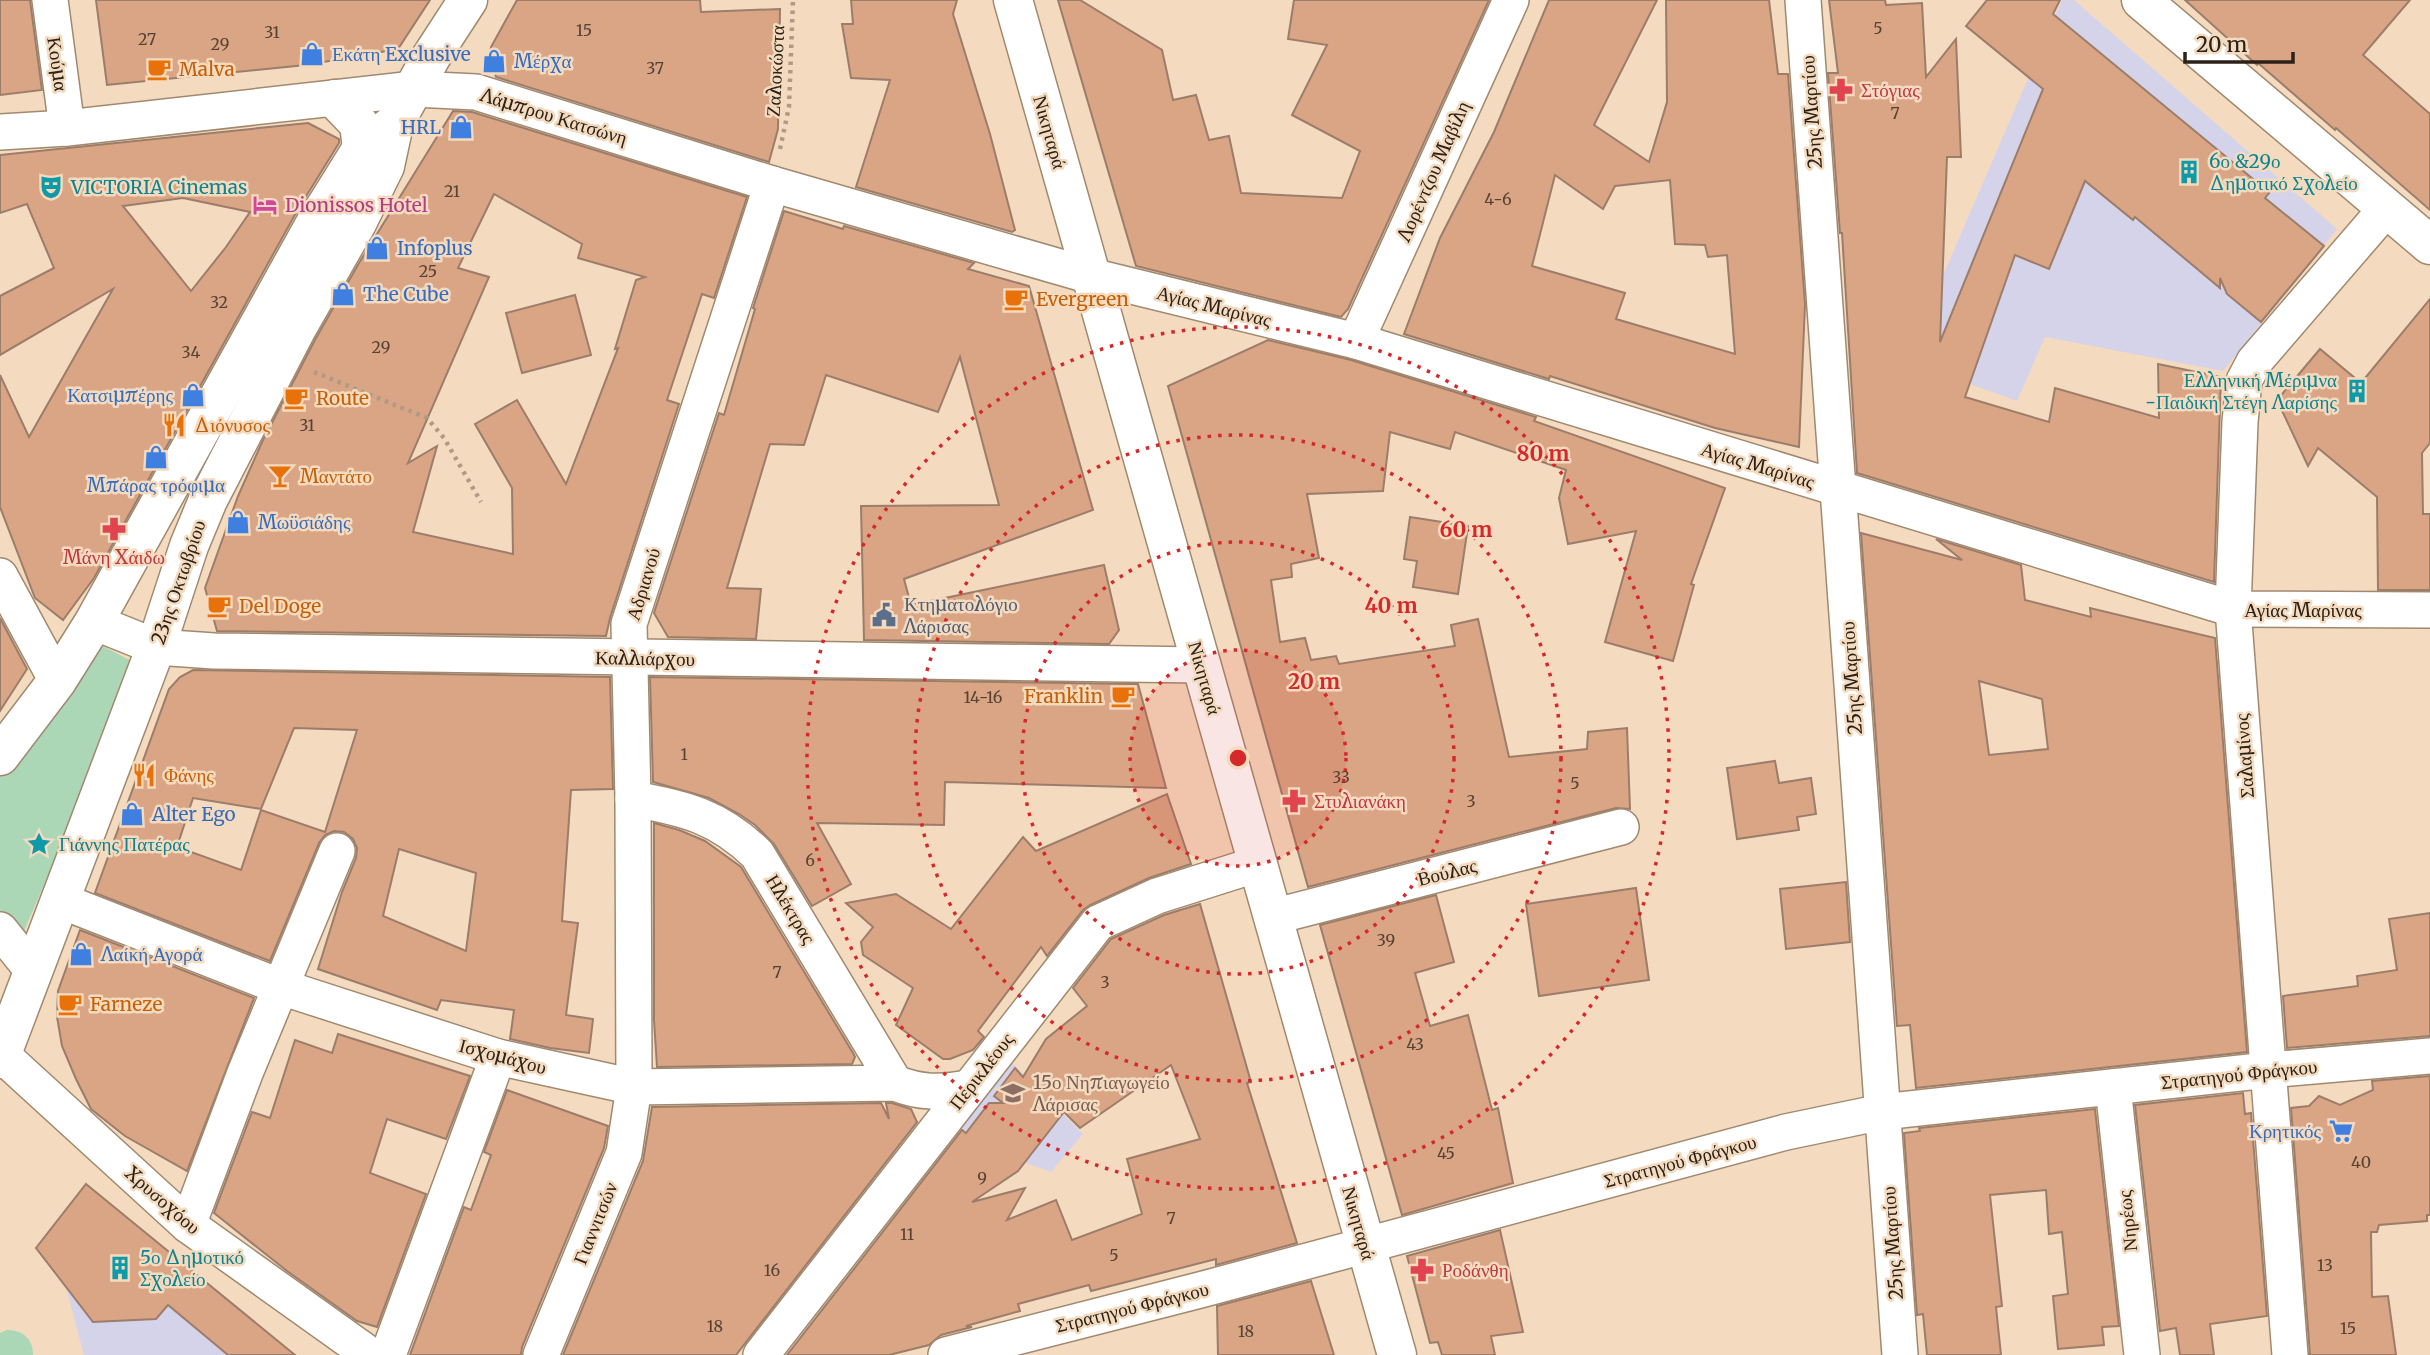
<svg xmlns="http://www.w3.org/2000/svg" width="2430" height="1355" font-family="Merriweather,serif">
	<rect width="100%" height="100%" fill="#f4dbbf"/>
	<g fill="#d5d3e9">
		<path d="M2062 0H2074L2337 229 2223 371 2045 337 2017 401 1906 361Z"/>
		<path d="M1009 1060 1083 1134 1051 1172 996 1152 958 1125Z"/>
		<path d="M86 1184 295 1355H84L66 1287 36 1248Z"/>
	</g>
	<g fill="#abd7b6">
		<path d="M95 642 139 665 21 938 0 913V774Z"/>
		<path d="M7 1330C23 1330 33 1339 33 1355H0V1333Z"/>
	</g>
	<g fill="#d9a585" stroke="#9c7d6a" stroke-width="2" fill-rule="evenodd">
		<path d="M0 0H30L42 90 0 95Z"/>
		<path d="M96 0H430L398 49 306 65 107 85Z"/>
		<path d="M517 0H700L701 12 780 9 778 129 769 162 496 77 490 57 491 47Z"/>
		<path d="M851 0H957L953 14 990 134 1015 230 1012 232 856 187 890 80 851 78 842 24H853Z"/>
		<path d="M1058 0H1080L1162 50 1173 100 1196 95 1209 140 1229 136 1241 193 1342 198 1360 151 1292 115 1327 45 1288 39 1294 0H1489L1348 309 1341 317 1136 266Z"/>
		<path d="M1549 0H1657L1594 125 1649 162 1667 102 1666 0H1769L1778 74H1788L1805 304 1799 447 1715 428 1550 376 1549 379 1404 334 1440 238 1494 132ZM1555 175 1603 209 1615 186 1670 180 1675 244 1705 245 1708 257 1727 255 1735 354 1616 319 1625 293 1532 266Z"/>
		<path d="M1829 0H1885L1886 5 1922 3 1926 77 1956 39 1961 157H1947L1940 342 2043 89 1966 26 1987 0H2060L2053 14 2253 179 2269 193 2265 198 2324 246 2261 322 2227 294 2220 278V288L2135 217 2133 220 2085 181 2049 269 2015 255 1965 397 2049 422 2055 388 2159 418 2158 364 2221 377 2214 582 1857 473 1842 233H1840L1828 73H1838Z"/>
		<path d="M2185 0H2410L2363 55 2430 114V210L2336 128 2335 130 2258 63 2257 65Z"/>
		<path d="M453 111 472 112 747 197 714 298 702 294 667 400 679 404 610 618 606 636 217 631 205 588 238 496 263 440 316 338 359 263ZM494 194 582 244 578 258 645 277 636 280 615 349 618 348 566 484 517 400 475 424 512 488 513 554 413 532 437 446 408 463 489 277 458 268Z"/>
		<path d="M308 123 339 139V143L297 211 94 578 63 620 35 598 0 507V375L29 437 113 289 0 355V296L54 268 27 204 0 213V155ZM183 198 250 212 226 247 191 291 123 206Z"/>
		<path d="M784 211 843 229 844 226 974 263 968 269 1029 286 1093 510 904 579 911 605 1104 565 1119 630 1109 644 864 640 861 506 999 505 960 357 938 412 826 375 804 445 770 444 727 588 761 589 756 639 668 637 654 613 719 413 724 415 755 309 753 308Z"/>
		<path d="M575 295 591 355 522 373 506 313Z"/>
		<path d="M2430 299V443L2422 453 2423 514H2430V590H2378L2377 497 2318 448 2308 466 2277 400 2320 349 2361 383Z"/>
		<path d="M1268 340 1351 360 1536 417 1534 421 1725 488 1691 584 1694 585 1673 661 1605 642 1636 531 1568 544 1559 498 1566 470 1455 432 1450 449 1390 432 1383 491 1307 494 1319 558 1291 564 1292 577 1271 580 1280 642 1305 638 1311 660 1336 656 1339 664 1455 646 1451 625 1478 619 1509 757 1587 749 1588 732 1627 728 1630 809 1616 808 1308 887 1168 386Z"/>
		<path d="M1410 517 1468 526 1458 594 1413 587 1417 561 1404 559Z"/>
		<path d="M1861 533 1962 560 1936 539 2021 565 2025 600 2091 617 2090 608 2215 638 2247 1052 1916 1088 1910 1025 1897 1026ZM1979 681 2042 699 2048 749 1989 755Z"/>
		<path d="M0 618 27 669 0 711Z"/>
		<path d="M193 670 610 677 613 789 571 790 562 921 578 923 566 1015 593 1019 589 1053 550 1048 510 1039 514 1010 441 1000 437 1010 318 969 342 892 356 858 357 848 353 839 344 832 334 831 325 835 319 843 270 961 95 893 169 689 180 677ZM294 728 357 730 325 832 261 810 241 870 177 847 193 798 261 809ZM399 849 476 873 466 951 383 916Z"/>
		<path d="M650 677 1138 684 1166 788 945 782 944 825 817 823 851 884 812 906 774 844 755 825 739 814 709 798 653 782Z"/>
		<path d="M1775 761 1779 783 1811 778 1816 814 1797 817 1799 830 1737 839 1727 768Z"/>
		<path d="M1167 794 1191 864 1149 878 1090 905 1083 910 1047 956 1041 947 978 1031 984 1037 973 1050 950 1059H943L896 1025 913 988 863 955 861 942 873 927 846 903 896 894 951 929 1023 837 1036 851Z"/>
		<path d="M654 823 679 830 705 841 741 867 853 1053 855 1057 852 1064 657 1067 654 1020Z"/>
		<path d="M1846 882 1850 942 1786 949 1780 889Z"/>
		<path d="M1636 888 1649 980 1539 996 1526 904Z"/>
		<path d="M1436 895 1454 962 1415 973 1430 1026 1468 1015 1492 1110 1498 1108 1513 1183 1402 1215 1320 925Z"/>
		<path d="M1200 904 1251 1082 1247 1083 1297 1243 1216 1265V1259L1091 1291 1089 1285 1018 1304 1020 1311 966 1326 972 1327 941 1335 929 1345 889 1355H787L962 1130 966 1133 989 1103H1003L994 1096 1015 1068 1023 1077 1046 1039 1087 1006 1073 988 1111 939 1164 915ZM1171 1065 1200 1139 1127 1159 1142 1214 1072 1240 1056 1200 1007 1220 1025 1188 972 1202 1018 1171 1064 1112 1080 1128Z"/>
		<path d="M2430 913V1036L2287 1048 2283 996 2358 986 2357 976 2397 970 2389 919Z"/>
		<path d="M80 930 254 998 187 1171 125 1136 91 1109 76 1079 62 1046 57 1017 58 991Z"/>
		<path d="M338 1034 470 1076 446 1139 387 1119 370 1173 426 1194 377 1327 357 1321 287 1271 214 1213 252 1112 270 1118 295 1040 332 1053Z"/>
		<path d="M2430 1076V1215H2427V1221L2379 1225 2377 1232H2371L2372 1297 2388 1296 2396 1355H2310L2291 1108 2309 1106 2319 1096 2340 1105 2373 1090 2372 1081Z"/>
		<path d="M507 1090 608 1126 604 1148 522 1347 521 1355H410L464 1207 471 1210 491 1155 484 1152Z"/>
		<path d="M2243 1093 2245 1114 2251 1113 2267 1316 2210 1324 2214 1355H2180L2176 1328 2160 1331 2135 1105Z"/>
		<path d="M881 1103 889 1119 886 1103H892L911 1109 917 1122 736 1355H563L643 1161 652 1107Z"/>
		<path d="M2095 1109 2119 1326 2102 1327 2104 1345 2058 1349 2053 1296 2068 1294 2062 1232 2049 1234 2046 1190 1990 1195 2002 1306 1996 1307 2001 1355H1927L1923 1314 1917 1315 1904 1133 1920 1131 1919 1128Z"/>
		<path d="M86 1184 295 1355H228L168 1305 156 1319 93 1322 36 1248Z"/>
		<path d="M1500 1230 1523 1332 1491 1336 1495 1355H1442L1438 1342 1430 1343 1407 1256Z"/>
		<path d="M1311 1281 1334 1355H1218L1217 1306Z"/>
	</g>
	<g fill="none" stroke-linecap="round" stroke-linejoin="round">
		<g stroke="#a1896f" stroke-width="38">
			<g id="street">
				<path d="M50 0 67 128"/>
				<path d="M1803 0 1900 1355"/>
				<path d="M0 132 67 128 414 89 476 92 772 184 1091 276 1356 341 2233 609 2430 610"/>
				<path d="M1356 341 1511 0"/>
				<path d="M0 576 57 681"/>
				<path d="M94 622 156 647 214 651 1201 665"/>
				<path d="M633 799C685 808 719 817 757 854L895 1083"/>
				<path d="M59 900 281 987 498 1057 634 1087 895 1083C920 1093 941 1093 968 1088"/>
				<path d="M1272 917 1621 827"/>
				<path d="M0 930 33 971"/>
				<path d="M2 1055 188 1225 370 1355"/>
				<path d="M2113 1087 2142 1355"/>
				<path d="M188 1225 245 1073 337 851"/>
				<path d="M388 1355 498 1057"/>
				<path d="M541 1355 624 1153 634 1087 633 799 629 624 772 184"/>
				<path d="M761 1355 1098 923 1157 896 1258 864"/>
				<path d="M946 1355 1200 1290 1786 1132 1882 1112 2268 1070 2430 1056"/>
				<path d="M2290 1355 2233 609 2240 422 2244 381 2254 362 2386 209"/>
			</g>
		</g>
		<g stroke="#a1896f" stroke-width="41">
			<g id="secondary">
				<path d="M1013 0 1397 1355"/>
				<path d="M2141 0 2430 245"/>
				<path d="M335 99 359 124 362 148"/>
				<path d="M0 756 57 681 94 622 316 222 362 148 394 124"/>
				<path d="M0 1059 156 647 189 546 208 500 297 328 357 223 385 166 394 124 431 57 468 0"/>
			</g>
		</g>
		<g stroke="#af9b85" stroke-width="4.5" stroke-dasharray="3.5 5" stroke-linecap="butt">
			<path d="M780 149 789 107 793 0"/>
			<path d="M314 372 427 418 444 438 481 502"/>
		</g>
		<use href="#street" stroke="#fff" stroke-width="35"/>
		<use href="#secondary" stroke="#fff" stroke-width="38"/>
	</g>
	<circle cx="1238" cy="758" r="108" fill="#d62828" fill-opacity=".12"/>
	<g fill="none" stroke="#d62828" stroke-width="3.5" stroke-dasharray="3.5 7">
		<circle cx="1238" cy="758" r="108"/>
		<circle cx="1238" cy="758" r="216"/>
		<circle cx="1238" cy="758" r="323"/>
		<circle cx="1238" cy="758" r="431"/>
	</g>
	<defs>
		<g id="shop-bare" transform="scale(1.89)"><path d="M-5-2.5h2.3a2.7 3.5 0 0 1 5.4 0H5L5.5 6h-11ZM-1.5-2.5h3a1.5 2.3 0 0 0-3 0Z" fill="#3f7fe0" stroke="#f4dbbf" stroke-width="2.5" paint-order="stroke"/></g>
		<g id="cafe-bare" transform="scale(1.89)"><path d="M-5.5-4.5H6V0H3Q3 3.5 0 3.5H-2.5Q-5.5 3.5-5.5 0ZM3-3.2v2h1.7v-2ZM-6 4.5H4V6H-6Z" fill="#e8710a" stroke="#f4dbbf" stroke-width="2.5" paint-order="stroke"/></g>
		<g id="pharmacy-bare" transform="scale(1.89)"><path d="M-2-6h4v4h4v4h-4v4h-4v-4h-4v-4h4Z" fill="#e0444e" stroke="#f4dbbf" stroke-width="2.5" paint-order="stroke"/></g>
		<g id="building-bare" transform="scale(1.89)"><path d="M-4-6H4V6H1V3H-1V6H-4ZM-2.5-4.3h1.7v1.8h-1.7ZM.8-4.3h1.7v1.8H.8ZM-2.5-1h1.7V.8h-1.7ZM.8-1h1.7V.8H.8Z" fill="#0f9aa8" stroke="#f4dbbf" stroke-width="2.5" paint-order="stroke"/></g>
		<g id="theatre-bare" transform="scale(1.89)"><path d="M-5-5.5Q0-4 5-5.5V0Q5 5 0 6Q-5 5-5 0ZM-3.3-2.5H-1v1.5H-3.3ZM1-2.5H3.3v1.5H1ZM-2.8 1Q0 5.5 2.8 1Z" fill="#0f9aa8" stroke="#f4dbbf" stroke-width="2.5" paint-order="stroke"/></g>
		<g id="hotel-bare" transform="scale(1.89)"><path d="M-6-4.5h1.5V1H6V5H4.5V3h-9V5H-6ZM-4 0a1.8 1.8 0 1 1 3.6 0ZM.5 0V-2.5h3Q6-2.5 6 0Z" fill="#d1479c" stroke="#f4dbbf" stroke-width="2.5" paint-order="stroke"/></g>
		<g id="restaurant-bare" transform="scale(1.89)"><path d="M-5-6h1v4h1v-4h1v4h1v-4h1v5L-1.5 .5V6h-2V.5L-5-1ZM5-6V6H3V1.5H1.5Q1.5-4 5-6Z" fill="#e8710a" stroke="#f4dbbf" stroke-width="2.5" paint-order="stroke"/></g>
		<g id="bar-bare" transform="scale(1.89)"><path d="M-6-5H6L.8 .8V4.5H3.5V6h-7V4.5H-.8V.8Z" fill="#e8710a" stroke="#f4dbbf" stroke-width="2.5" paint-order="stroke"/></g>
		<g id="civic-bare" transform="scale(1.89)"><path d="M-.6-6.5H3V-4.5H.6V-3L4-1V1h2V6H-6V1h2V-1L-.6-3ZM-1.2 2.5V6h2.4V2.5Z" fill="#5c6f8a" stroke="#f4dbbf" stroke-width="2.5" paint-order="stroke"/></g>
		<g id="sight-bare" transform="scale(1.89)"><path d="M0-6L1.8-2.2L6-1.7L2.9 1.2L3.7 5.4L0 3.3L-3.7 5.4L-2.9 1.2L-6-1.7L-1.8-2.2Z" fill="#0f9aa8" stroke="#f4dbbf" stroke-width="2.5" paint-order="stroke"/></g>
		<g id="school-bare" transform="scale(1.89)"><path d="M0-5L7-2L0 1L-7-2ZM-4 1L0 2.5L4 1V4Q0 6-4 4Z" fill="#8d6e63" stroke="#f4dbbf" stroke-width="2.5" paint-order="stroke"/></g>
		<g id="supermarket-bare" transform="scale(1.89)"><path d="M-6-5.5h2.5l.6 2H6L4.5 2H-2.5L-4.4-4H-6ZM-1.5 3.2a1.3 1.3 0 1 0 .1 0ZM3 3.2a1.3 1.3 0 1 0 .1 0Z" fill="#3f7fe0" stroke="#f4dbbf" stroke-width="2.5" paint-order="stroke"/></g>
	</defs>
	<g fill-rule="evenodd">
		<use href="#shop-bare" x="312" y="54"/>
		<use href="#shop-bare" x="494" y="61"/>
		<use href="#cafe-bare" x="159" y="69"/>
		<use href="#pharmacy-bare" x="1841" y="90"/>
		<use href="#shop-bare" x="461" y="127"/>
		<use href="#building-bare" x="2189" y="172"/>
		<use href="#theatre-bare" x="51" y="187"/>
		<use href="#hotel-bare" x="265" y="205"/>
		<use href="#shop-bare" x="377" y="248"/>
		<use href="#shop-bare" x="343" y="294"/>
		<use href="#cafe-bare" x="1016" y="299"/>
		<use href="#building-bare" x="2357" y="391"/>
		<use href="#shop-bare" x="193" y="395"/>
		<use href="#cafe-bare" x="296" y="398"/>
		<use href="#restaurant-bare" x="174" y="425"/>
		<use href="#shop-bare" x="156" y="457"/>
		<use href="#bar-bare" x="280" y="476"/>
		<use href="#shop-bare" x="238" y="522"/>
		<use href="#pharmacy-bare" x="114" y="529"/>
		<use href="#cafe-bare" x="219" y="606"/>
		<use href="#civic-bare" x="884" y="615"/>
		<use href="#cafe-bare" x="1123" y="696"/>
		<use href="#restaurant-bare" x="144" y="775"/>
		<use href="#pharmacy-bare" x="1294" y="801"/>
		<use href="#shop-bare" x="132" y="814"/>
		<use href="#sight-bare" x="39" y="844"/>
		<use href="#shop-bare" x="81" y="954"/>
		<use href="#cafe-bare" x="70" y="1004"/>
		<use href="#school-bare" x="1013" y="1093"/>
		<use href="#supermarket-bare" x="2341" y="1131"/>
		<use href="#building-bare" x="120" y="1268"/>
		<use href="#pharmacy-bare" x="1422" y="1270"/>
	</g>
	<g text-anchor="middle" stroke-width="5" stroke-linejoin="round" paint-order="stroke">
		<g font-size="16" fill="#564232">
			<text x="1878" y="34">5</text>
			<text x="584" y="36">15</text>
			<text x="272" y="38">31</text>
			<text x="147" y="45">27</text>
			<text x="220" y="50">29</text>
			<text x="655" y="74">37</text>
			<text x="1895" y="119">7</text>
			<text x="452" y="197">21</text>
			<text x="1498" y="205">4-6</text>
			<text x="428" y="277">25</text>
			<text x="219" y="308">32</text>
			<text x="381" y="353">29</text>
			<text x="191" y="358">34</text>
			<text x="307" y="431">31</text>
			<text x="983" y="703">14-16</text>
			<text x="684" y="760">1</text>
			<text x="1341" y="783">33</text>
			<text x="1575" y="789">5</text>
			<text x="1471" y="807">3</text>
			<text x="810" y="866">6</text>
			<text x="1386" y="946">39</text>
			<text x="777" y="978">7</text>
			<text x="1105" y="988">3</text>
			<text x="1415" y="1050">43</text>
			<text x="1446" y="1159">45</text>
			<text x="2361" y="1168">40</text>
			<text x="982" y="1184">9</text>
			<text x="1171" y="1224">7</text>
			<text x="907" y="1240">11</text>
			<text x="1114" y="1261">5</text>
			<text x="2325" y="1271">13</text>
			<text x="772" y="1276">16</text>
			<text x="715" y="1332">18</text>
			<text x="2348" y="1334">15</text>
			<text x="1246" y="1337">18</text>
		</g>
		<g font-size="19" fill="#366cbe" stroke="#f4dbbf" text-anchor="start">
			<text x="332" y="61">Εκάτη Exclusive</text>
			<text x="514" y="68">Μέρχα</text>
			<text x="441" y="134" text-anchor="end">HRL</text>
			<text x="397" y="255">Infoplus</text>
			<text x="363" y="301">The Cube</text>
			<text x="173" y="402" text-anchor="end">Κατσιμπέρης</text>
			<text x="156" y="492" text-anchor="middle">Μπάρας τρόφιμα</text>
			<text x="258" y="529">Μωϋσιάδης</text>
			<text x="152" y="821">Alter Ego</text>
			<text x="101" y="961">Λαίκή Αγορά</text>
			<text x="2321" y="1138" text-anchor="end">Κρητικός</text>
		</g>
		<g font-size="19" fill="#2b2117" stroke="#f4dbbf">
			<text transform="translate(58 64) rotate(82)" y="7">Κούμα</text>
			<text transform="translate(775 71) rotate(-87)" y="7">Ζαλοκώστα</text>
			<text transform="translate(1811 112) rotate(-94)" y="7">25ης Μαρτίου</text>
			<text transform="translate(554 116) rotate(17)" y="7">Λάμπρου Κατσώνη</text>
			<text transform="translate(1050 132) rotate(74)" y="7">Νικηταρά</text>
			<text transform="translate(1433 171) rotate(-66)" y="7">Λορέντζου Μαβίλη</text>
			<text transform="translate(1214 306) rotate(14)" y="7">Αγίας Μαρίνας</text>
			<text transform="translate(1758 465) rotate(17)" y="7">Αγίας Μαρίνας</text>
			<text transform="translate(178 582) rotate(-71)" y="7">23ης Οκτωβρίου</text>
			<text transform="translate(643 584) rotate(-73)" y="7">Αδριανού</text>
			<text x="2303" y="617">Αγίας Μαρίνας</text>
			<text transform="translate(645 658) rotate(1)" y="7">Καλλιάρχου</text>
			<text transform="translate(1205 678) rotate(74)" y="7">Νικηταρά</text>
			<text transform="translate(1851 678) rotate(-94)" y="7">25ης Μαρτίου</text>
			<text transform="translate(2244 756) rotate(-94)" y="7">Σαλαμίνος</text>
			<text transform="translate(1447 872) rotate(-14)" y="7">Βούλας</text>
			<text transform="translate(791 909) rotate(59)" y="7">Ηλέκτρας</text>
			<text transform="translate(503 1056) rotate(15)" y="7">Ισχομάχου</text>
			<text transform="translate(981 1071) rotate(-52)" y="7">Περικλέους</text>
			<text transform="translate(2239 1074) rotate(-6)" y="7">Στρατηγού Φράγκου</text>
			<text transform="translate(1680 1161) rotate(-15)" y="7">Στρατηγού Φράγκου</text>
			<text transform="translate(163 1200) rotate(41)" y="7">Χρυσοχόου</text>
			<text transform="translate(2127 1221) rotate(-96)" y="7">Νηρέως</text>
			<text transform="translate(595 1223) rotate(-68)" y="7">Γιαννιτσών</text>
			<text transform="translate(1359 1223) rotate(74)" y="7">Νικηταρά</text>
			<text transform="translate(1892 1243) rotate(-94)" y="7">25ης Μαρτίου</text>
			<text transform="translate(1132 1307) rotate(-14)" y="7">Στρατηγού Φράγκου</text>
		</g>
		<g font-size="19" fill="#c56008" stroke="#f4dbbf" text-anchor="start">
			<text x="179" y="76">Malva</text>
			<text x="1036" y="306">Evergreen</text>
			<text x="316" y="405">Route</text>
			<text x="194" y="432">Διόνυσος</text>
			<text x="300" y="483">Μαντάτο</text>
			<text x="239" y="613">Del Doge</text>
			<text x="1103" y="703" text-anchor="end">Franklin</text>
			<text x="164" y="782">Φάνης</text>
			<text x="90" y="1011">Farneze</text>
		</g>
		<g font-size="19" fill="#be3a42" stroke="#f4dbbf" text-anchor="start">
			<text x="1861" y="97">Στόγιας</text>
			<text x="114" y="564" text-anchor="middle">Μάνη Χάιδω</text>
			<text x="1314" y="808">Στυλιανάκη</text>
			<text x="1442" y="1277">Ροδάνθη</text>
		</g>
		<g font-size="19" fill="#0d838f" stroke="#f4dbbf" text-anchor="start">
			<text x="2209" y="168">6ο &amp;29ο<tspan x="2209" dy="22">Δημοτικό Σχολείο</tspan></text>
			<text x="71" y="194">VICTORIA Cinemas</text>
			<text x="2337" y="387" text-anchor="end">Ελληνική Μέριμνα<tspan x="2337" dy="22">-Παιδική Στέγη Λαρίσης</tspan></text>
			<text x="59" y="851">Γιάννης Πατέρας</text>
			<text x="140" y="1264">5ο Δημοτικό<tspan x="140" dy="22">Σχολείο</tspan></text>
		</g>
		<g font-size="19" fill="#b23c85" stroke="#f4dbbf" text-anchor="start">
			<text x="285" y="212">Dionissos Hotel</text>
		</g>
		<g font-size="19" fill="#4e5e75" stroke="#f4dbbf" text-anchor="start">
			<text x="904" y="611">Κτηματολόγιο<tspan x="904" dy="22">Λάρισας</tspan></text>
		</g>
		<g font-size="19" fill="#785e54" stroke="#f4dbbf" text-anchor="start">
			<text x="1033" y="1089">15ο Νηπιαγωγείο<tspan x="1033" dy="22">Λάρισας</tspan></text>
		</g>
	</g>
	<circle cx="1238" cy="758" r="10" fill="#d62828" stroke="#f4dbbf" stroke-width="3.5"/>
	<g font-size="21" text-anchor="middle" font-weight="bold" fill="#d62828" stroke="#f4dbbf" stroke-width="5" stroke-linejoin="round" paint-order="stroke">
		<text x="1543" y="461">80 m</text>
		<text x="1466" y="537">60 m</text>
		<text x="1391" y="613">40 m</text>
		<text x="1314" y="689">20 m</text>
	</g>
	<path d="M2185 52v10h108v-10" fill="none" stroke="#2b2117" stroke-width="3.5"/>
	<text x="2196" y="52" font-size="21" fill="#2b2117" stroke="#f4dbbf" stroke-width="5" paint-order="stroke">20 m</text>
</svg>
